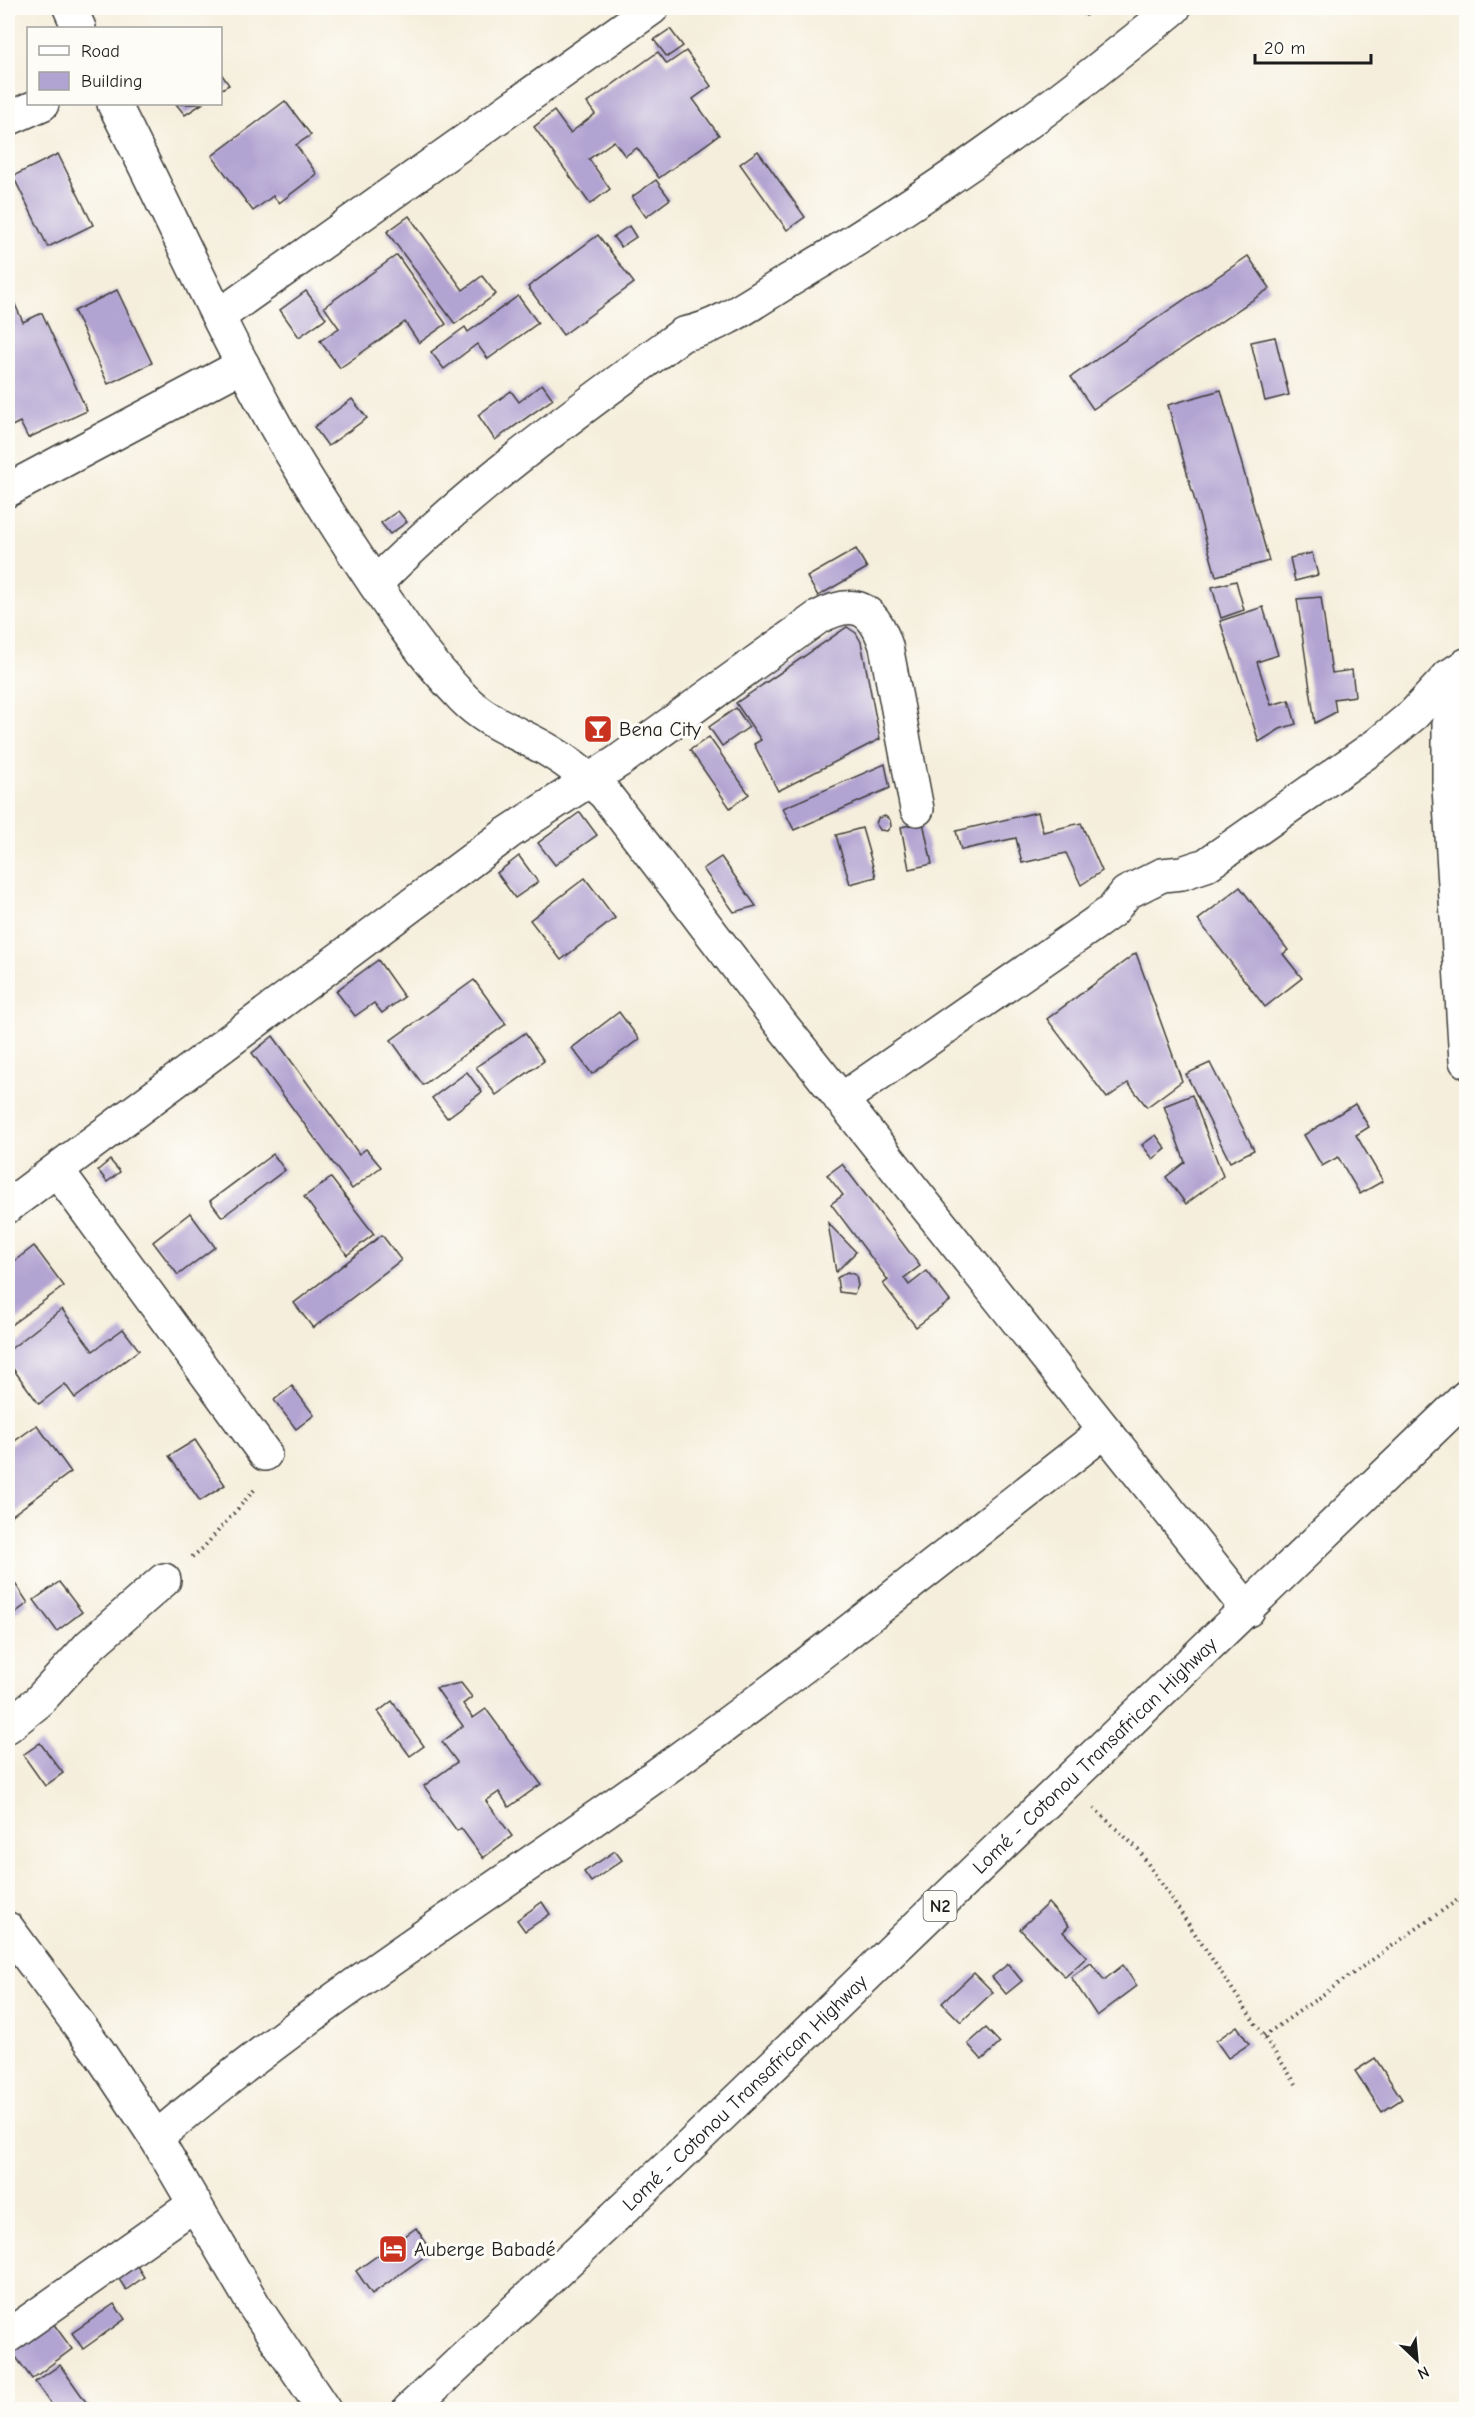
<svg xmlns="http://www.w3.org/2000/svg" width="1474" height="2417" font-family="'Comic Neue',sans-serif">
	<rect width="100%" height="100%" fill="#fdfcf7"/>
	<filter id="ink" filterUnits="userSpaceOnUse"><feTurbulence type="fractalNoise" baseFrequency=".0167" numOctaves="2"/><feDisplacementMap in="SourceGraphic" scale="12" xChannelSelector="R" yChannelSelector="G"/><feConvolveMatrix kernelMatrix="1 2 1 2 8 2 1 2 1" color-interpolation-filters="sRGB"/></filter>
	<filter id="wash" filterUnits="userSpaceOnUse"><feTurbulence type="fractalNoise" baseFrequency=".008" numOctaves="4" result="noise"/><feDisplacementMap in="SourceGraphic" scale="24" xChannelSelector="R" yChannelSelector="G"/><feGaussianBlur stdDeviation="1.35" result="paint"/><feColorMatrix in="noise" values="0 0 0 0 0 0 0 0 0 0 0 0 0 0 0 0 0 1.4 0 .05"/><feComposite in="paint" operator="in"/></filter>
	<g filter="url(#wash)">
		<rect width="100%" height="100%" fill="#f5eedc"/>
		<g id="blocks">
			<g fill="#b2a4d2">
				<path d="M1081 8H1097L1086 16Z"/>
				<path d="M670 29 683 46 667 57 654 40Z"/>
				<path d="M686 51 711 86 693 99 719 135 659 178 637 148 625 156 614 141 589 159 610 189 590 204 534 127 554 111 570 133 595 114 587 103 658 52 667 64Z"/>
				<path d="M220 72 229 85 220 90Z"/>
				<path d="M285 101 311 135 296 145 317 174 279 203 273 196 253 211 212 156Z"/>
				<path d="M176 104H202L185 115Z"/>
				<path d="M758 151 805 217 787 230 740 164Z"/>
				<path d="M58 154 93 225 48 247 13 176Z"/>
				<path d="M656 180 670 199 646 217 632 197Z"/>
				<path d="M409 216 463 290 482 276 496 294 455 324 387 232Z"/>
				<path d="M629 226 636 237 621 247 613 237Z"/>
				<path d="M598 235 634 283 563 335 528 287Z"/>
				<path d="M397 255 446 324 419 343 405 322 340 368 320 341 339 328 324 307Z"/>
				<path d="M1248 256 1270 288 1093 409 1071 377Z"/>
				<path d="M8 289 23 322 42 313 87 411 28 438 20 422 8 428Z"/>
				<path d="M117 290 152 363 108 384 74 311Z"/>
				<path d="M306 291 326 318 299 337 280 310Z"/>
				<path d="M518 296 538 323 488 359 477 344 444 369 431 352 465 327 468 332Z"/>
				<path d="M1275 337 1289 395 1265 401 1251 342Z"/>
				<path d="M542 384 553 399 495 440 478 415 511 391 519 402Z"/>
				<path d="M1221 390 1269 561 1216 576 1168 405Z"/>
				<path d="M352 399 367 418 328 446 314 427Z"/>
				<path d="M398 511 407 522 390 534 381 523Z"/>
				<path d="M856 549 867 568 818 596 807 577Z"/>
				<path d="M1312 553 1318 575 1295 581 1290 558Z"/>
				<path d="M1236 581 1244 610 1221 618 1212 587Z"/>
				<path d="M1321 597 1332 673 1352 670 1355 696 1334 699 1336 712 1315 723 1297 599Z"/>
				<path d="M1263 607 1278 655 1257 662 1271 705 1289 700 1296 724 1280 729 1259 742 1220 621Z"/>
				<path d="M847 627 856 633 861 642 880 739 778 791 754 744 761 740 736 703Z"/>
				<path d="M736 708 749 727 722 746 709 727Z"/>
				<path d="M709 737 749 794 730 808 690 750Z"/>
				<path d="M885 764 890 788 794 830 783 808Z"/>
				<path d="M580 812 597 835 555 865 538 843Z"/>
				<path d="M1038 812 1043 832 1081 823 1102 871 1081 885 1066 853 1022 863 1016 838 961 850 956 831Z"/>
				<path d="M885 816 890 820 891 826 887 831 880 830 876 824 878 818Z"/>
				<path d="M923 822 932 864 909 869 901 827Z"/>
				<path d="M862 828 876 877 850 884 836 835Z"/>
				<path d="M519 856 538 882 515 898 497 873Z"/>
				<path d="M721 857 756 906 734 912 703 869Z"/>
				<path d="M585 878 615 918 561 960 530 920Z"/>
				<path d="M1240 887 1288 950 1283 954 1302 978 1265 1007 1198 920Z"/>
				<path d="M1136 953 1182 1081 1147 1107 1128 1083 1107 1098 1047 1019Z"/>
				<path d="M378 960 404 997 382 1013 374 1003 355 1016 336 991Z"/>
				<path d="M474 980 506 1024 423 1085 391 1040Z"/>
				<path d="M619 1012 639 1039 592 1074 572 1048Z"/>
				<path d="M525 1033 544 1061 496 1095 476 1067Z"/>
				<path d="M273 1036 359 1154 366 1149 381 1167 352 1189 252 1053Z"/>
				<path d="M1210 1063 1254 1150 1230 1162 1186 1074Z"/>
				<path d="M467 1072 482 1092 447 1118 432 1098Z"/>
				<path d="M1192 1095 1223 1176 1186 1204 1166 1177 1185 1162 1164 1106Z"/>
				<path d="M1355 1104 1369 1127 1356 1135 1383 1181 1360 1194 1338 1157 1322 1166 1304 1135Z"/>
				<path d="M1156 1135 1166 1149 1153 1159 1142 1145Z"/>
				<path d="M273 1154 285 1170 222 1217 210 1201Z"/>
				<path d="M110 1160 120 1172 107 1182 98 1170Z"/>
				<path d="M842 1164 920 1266 904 1278 909 1285 927 1271 950 1301 916 1327 883 1284 888 1280 831 1204 843 1195 827 1175Z"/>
				<path d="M331 1178 374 1234 347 1255 304 1197Z"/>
				<path d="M190 1213 215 1247 178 1275 153 1242Z"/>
				<path d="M828 1223 856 1252 836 1272Z"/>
				<path d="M382 1235 401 1260 313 1328 294 1303Z"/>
				<path d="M34 1246 64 1286 8 1327V1266Z"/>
				<path d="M847 1272 856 1275 858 1286 854 1294 839 1292 837 1278Z"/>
				<path d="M62 1309 93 1351 123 1329 139 1350 75 1398 65 1384 39 1404 8 1362V1351Z"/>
				<path d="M292 1386 314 1415 296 1429 274 1400Z"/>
				<path d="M37 1425 71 1472 8 1518V1446Z"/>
				<path d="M195 1440 225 1485 200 1501 169 1456Z"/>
				<path d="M8 1573 28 1603 8 1618Z"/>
				<path d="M59 1582 82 1612 57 1631 34 1600Z"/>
				<path d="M461 1683 472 1697 463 1704 473 1718 486 1709 541 1784 509 1807 499 1792 486 1801 512 1836 483 1858 461 1828 457 1831 424 1786 457 1762 442 1742 463 1726 436 1688Z"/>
				<path d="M392 1701 424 1746 410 1756 378 1712Z"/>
				<path d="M40 1743 63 1773 45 1786 23 1755Z"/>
				<path d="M615 1851 622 1860 591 1882 584 1872Z"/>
				<path d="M542 1902 550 1914 525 1931 517 1920Z"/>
				<path d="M1048 1903 1069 1926 1063 1932 1087 1957 1065 1977 1020 1929Z"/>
				<path d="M1091 1963 1104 1980 1123 1965 1137 1986 1097 2016 1071 1977Z"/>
				<path d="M1008 1964 1022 1981 1006 1994 992 1977Z"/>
				<path d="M974 1973 993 1992 961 2022 942 2003Z"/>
				<path d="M1237 2026 1249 2044 1228 2058 1216 2041Z"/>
				<path d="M986 2028 1000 2043 982 2060 968 2044Z"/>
				<path d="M1375 2058 1402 2099 1382 2112 1355 2071Z"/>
				<path d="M416 2228 432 2251 372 2294 356 2271Z"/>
				<path d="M133 2260 144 2277 126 2290 115 2273Z"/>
				<path d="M114 2304 125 2319 83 2349 72 2333Z"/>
				<path d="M50 2319 72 2349 32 2379 10 2349Z"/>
				<path d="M60 2365 91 2409H55L35 2382Z"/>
			</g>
		</g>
	</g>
	<g filter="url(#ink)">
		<use href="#blocks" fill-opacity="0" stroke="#3d3c39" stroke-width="1.5"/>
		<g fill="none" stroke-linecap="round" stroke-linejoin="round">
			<g stroke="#3d3c39" stroke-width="36">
				<g id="street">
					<path d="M70 8 79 28"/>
					<path d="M114 104C169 211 217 322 276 427 300 470 328 512 355 554 388 604 421 655 463 698 488 724 522 734 551 752 571 764 589 779 605 794L781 1024 1248 1610"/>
					<path d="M8 119 42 104"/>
					<path d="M219 316 652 8"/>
					<path d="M8 490 243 365"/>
					<path d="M375 584C469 489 575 413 683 334 720 328 756 300 788 281 924 201 1053 109 1174 8"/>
					<path d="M1449 676V788L1466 1061"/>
					<path d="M841 1100 1094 924 1112 911 1126 893 1162 875 1182 873 1206 865 1378 744 1414 714 1449 676 1466 665"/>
					<path d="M57 1170 265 1454"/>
					<path d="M8 1206 508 833 619 761 817 618C854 598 873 606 886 646L917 809"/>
					<path d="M8 1726 38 1702 89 1646 164 1580"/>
					<path d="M8 1929 99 2052 156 2138 255 2307 324 2410"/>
					<path d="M156 2138C319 1999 502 1887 676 1761 822 1656 962 1542 1105 1431"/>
					<path d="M8 2336 195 2204"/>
				</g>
			</g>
			<g stroke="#3d3c39" stroke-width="36">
				<g id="highway">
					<path id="s1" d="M409 2410 672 2163 1466 1397"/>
				</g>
			</g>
			<g stroke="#3d3c39" stroke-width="4" stroke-dasharray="1.5 4.5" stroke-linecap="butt">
				<path d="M192 1557 203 1548 256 1488"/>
				<path d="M1094 1808 1138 1849 1296 2084"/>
				<path d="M1264 2036 1466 1894"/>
			</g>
			<use href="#street" stroke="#fff" stroke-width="33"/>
			<use href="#highway" stroke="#fff" stroke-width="33"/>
		</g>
	</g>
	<defs>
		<g id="bar-square" transform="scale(1.5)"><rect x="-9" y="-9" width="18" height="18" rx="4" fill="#c8321e" stroke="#fdfcf7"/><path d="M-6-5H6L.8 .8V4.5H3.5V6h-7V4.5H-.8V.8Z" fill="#fff"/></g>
		<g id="hotel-square" transform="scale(1.5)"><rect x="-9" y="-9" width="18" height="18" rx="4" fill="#c8321e" stroke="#fdfcf7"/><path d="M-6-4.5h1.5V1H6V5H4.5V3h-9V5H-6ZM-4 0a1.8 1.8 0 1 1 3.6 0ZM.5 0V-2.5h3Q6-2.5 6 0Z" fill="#fff"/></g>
	</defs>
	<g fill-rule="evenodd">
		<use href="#bar-square" x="598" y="729"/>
		<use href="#hotel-square" x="393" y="2249"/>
	</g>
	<g text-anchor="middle" stroke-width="6" stroke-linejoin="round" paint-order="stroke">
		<rect fill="#fdfcf7" stroke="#605f5e" stroke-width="1.5" x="923.5" y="1891" width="33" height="30" rx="4.5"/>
		<g font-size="18" font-weight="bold" fill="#1c1c1c">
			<text x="940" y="1912">N2</text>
		</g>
		<g font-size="20" fill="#1c1c1c" stroke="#fdfcf7" text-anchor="start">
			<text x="619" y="736">Bena City</text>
			<text x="414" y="2256">Auberge Babadé</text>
		</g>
		<g font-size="20" fill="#1c1c1c" stroke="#fdfcf7">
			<text dy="7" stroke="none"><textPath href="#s1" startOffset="948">Lomé - Cotonou Transafrican Highway</textPath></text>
			<text dy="7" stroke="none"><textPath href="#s1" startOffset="462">Lomé - Cotonou Transafrican Highway</textPath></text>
		</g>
	</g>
	<rect width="1474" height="2417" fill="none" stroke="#fdfcf7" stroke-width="30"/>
	<rect x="27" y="27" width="195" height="78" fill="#fdfcf7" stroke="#a3a29f" stroke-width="1.5"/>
	<rect x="39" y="46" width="30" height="9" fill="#ffffff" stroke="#a3a29f" stroke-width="1.5"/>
	<text x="81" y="57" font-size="18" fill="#1c1c1c">Road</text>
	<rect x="39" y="72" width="30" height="18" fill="#b2a4d2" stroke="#a3a29f" stroke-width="1.5"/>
	<text x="81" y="87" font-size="18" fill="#1c1c1c">Building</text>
	<g transform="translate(1417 2360) rotate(154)" stroke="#fdfcf7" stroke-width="4.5" paint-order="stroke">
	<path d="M0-4.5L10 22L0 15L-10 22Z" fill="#1c1c1c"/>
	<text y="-9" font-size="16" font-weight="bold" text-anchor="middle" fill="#1c1c1c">N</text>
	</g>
	<path d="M1255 54v9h116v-9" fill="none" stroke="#1c1c1c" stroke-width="3"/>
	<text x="1264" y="54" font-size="18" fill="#1c1c1c" stroke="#fdfcf7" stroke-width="4.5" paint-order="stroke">20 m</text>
</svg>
